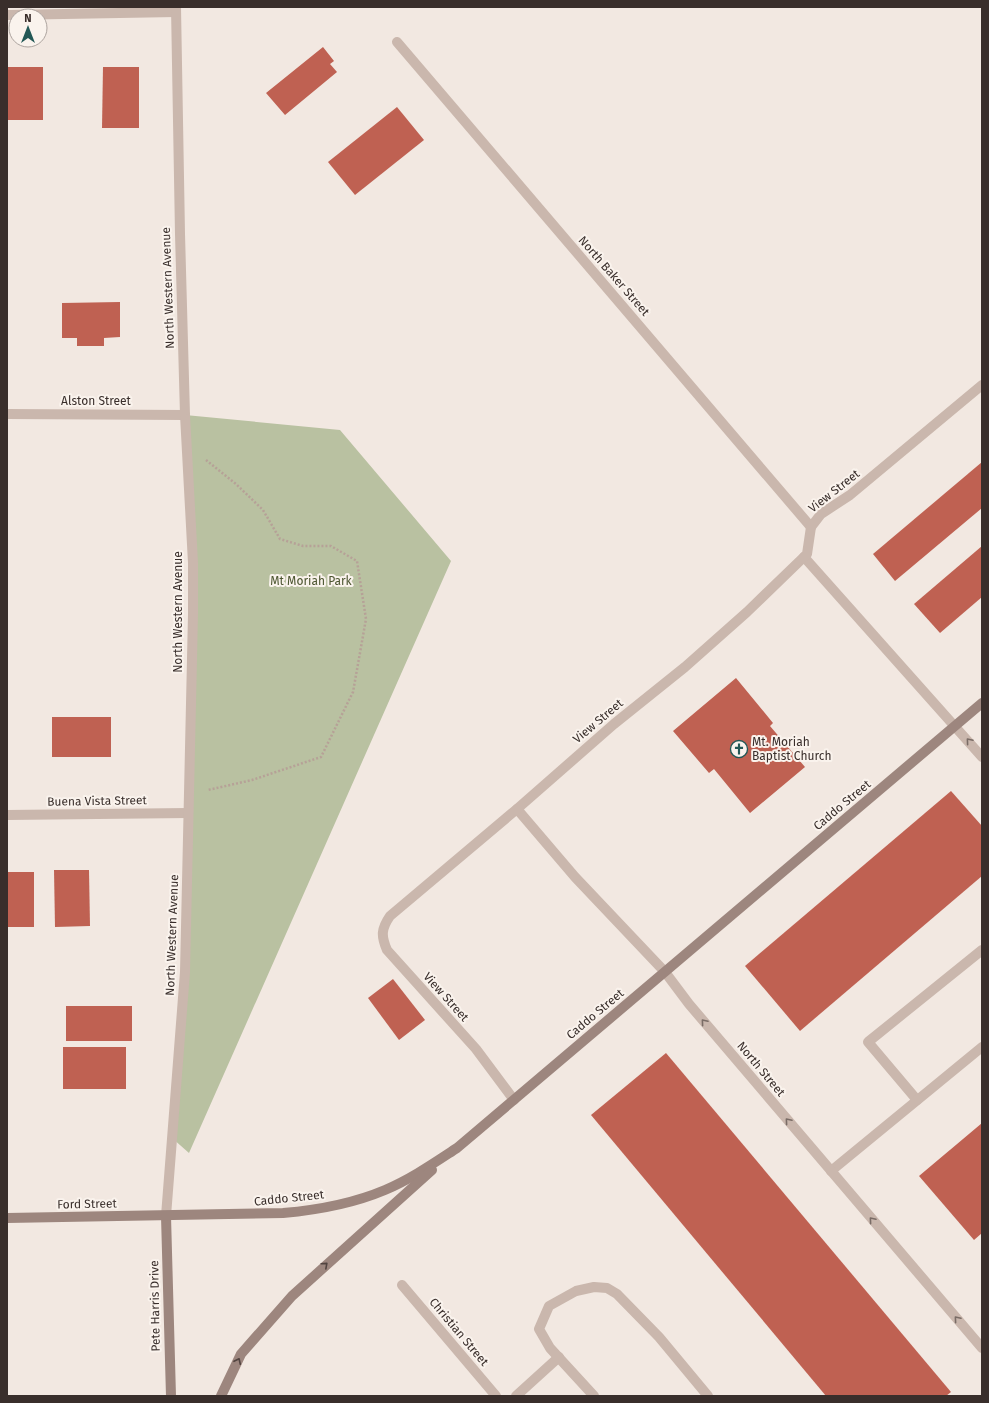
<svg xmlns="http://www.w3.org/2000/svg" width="989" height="1403" font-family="'Fira Sans',sans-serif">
	<rect width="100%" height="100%" fill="#f2e8e1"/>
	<path fill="#b9c1a1" d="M185 415 340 430 451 561 189 1153 172 1138 185 972 193 614Z"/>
	<g fill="#bf6152">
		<path d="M323 47 334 61 330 64 337 72 285 115 266 93Z"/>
		<rect x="7" y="67" width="36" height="53"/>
		<path d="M103 67H139V128H102Z"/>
		<path d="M397 107 424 140 355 195 328 162Z"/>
		<path d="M120 302V337L104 338V346H77V338H62V303Z"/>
		<path d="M982 462V508L895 581 873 554Z"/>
		<path d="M982 546V597L940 633 914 604Z"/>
		<path d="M736 678 773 723 770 726 805 767 750 813 714 769 709 773 673 731Z"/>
		<rect x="52" y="717" width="59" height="40"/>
		<path d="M951 791 982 826V876L800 1031 745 966Z"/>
		<path d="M54 870H89L90 926 55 927Z"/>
		<rect x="7" y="872" width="27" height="55"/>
		<path d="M393 979 425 1020 399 1040 368 998Z"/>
		<rect x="66" y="1006" width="66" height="35"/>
		<rect x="63" y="1047" width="63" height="42"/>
		<path d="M666 1053 951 1392 946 1396H826L591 1115Z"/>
		<path d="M982 1123V1233L974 1240 919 1176Z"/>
	</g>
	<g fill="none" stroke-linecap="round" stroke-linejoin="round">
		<path stroke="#b6a197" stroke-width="2.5" stroke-dasharray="2 2" stroke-linecap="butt" d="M206 460 236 484 263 510 280 539 303 546H331L357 561 366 619 353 692 321 757 252 780 208 790"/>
		<g stroke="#cab7ad" stroke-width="10">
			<path d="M917 1100 868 1042 982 950"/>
			<path d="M831 1171 982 1047"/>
			<path d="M516 1396 559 1357"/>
			<path d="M594 1396 550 1348 539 1329 549 1306 576 1291 594 1287 607 1288 617 1294 659 1337 708 1396"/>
		</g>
		<g stroke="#cab7ad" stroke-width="10">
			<path d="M7 15 176 12"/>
			<path d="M397 42 811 527"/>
			<path d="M7 414 185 415"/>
			<path d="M804 557 982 757"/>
			<path d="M517 809 575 877 665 972 689 1004 982 1348"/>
			<path d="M7 815 188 813"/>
			<path d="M514 1100 476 1049 387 950C381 936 381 929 390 916L517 809 614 724 685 667 747 612 807 554 811 527 821 514 850 495 982 385"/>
			<path d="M166 1216 185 972 193 614V563L185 415 180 234 176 7"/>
			<path d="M402 1285 496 1396"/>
		</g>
		<g stroke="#9d867e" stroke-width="10">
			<path d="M166 1216 171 1396"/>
			<path d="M7 1218 283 1213C318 1210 352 1204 385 1190 411 1179 434 1163 457 1148L982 703"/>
			<path d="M221 1396 241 1354 292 1296 432 1170"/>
		</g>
	</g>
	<defs><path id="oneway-chevron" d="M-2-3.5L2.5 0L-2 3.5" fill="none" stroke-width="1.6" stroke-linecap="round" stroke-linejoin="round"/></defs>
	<g stroke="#7a6c66">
		<use href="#oneway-chevron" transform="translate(969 741) rotate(-130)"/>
		<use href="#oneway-chevron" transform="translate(704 1022) rotate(-130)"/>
		<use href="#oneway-chevron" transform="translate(788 1121) rotate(-130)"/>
		<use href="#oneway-chevron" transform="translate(872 1220) rotate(-130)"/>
		<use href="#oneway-chevron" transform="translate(957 1319) rotate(-130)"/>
	</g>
	<g stroke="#524440">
		<use href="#oneway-chevron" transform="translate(325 1265) rotate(-42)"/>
		<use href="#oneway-chevron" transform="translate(238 1361) rotate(-65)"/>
	</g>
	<defs>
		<g id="church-ring" transform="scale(0.9)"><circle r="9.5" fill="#faf3ed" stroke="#235856" stroke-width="1.5"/><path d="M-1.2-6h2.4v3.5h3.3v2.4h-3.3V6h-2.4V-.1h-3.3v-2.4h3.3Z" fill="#235856"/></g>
	</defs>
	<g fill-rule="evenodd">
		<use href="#church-ring" x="739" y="749"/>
	</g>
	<g text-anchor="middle" stroke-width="4" stroke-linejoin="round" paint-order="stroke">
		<g font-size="12" fill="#392e2b" stroke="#faf3ed">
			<text transform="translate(614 276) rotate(49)" y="4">North Baker Street</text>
			<text transform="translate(168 288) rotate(-92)" y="4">North Western Avenue</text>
			<text x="96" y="405">Alston Street</text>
			<text transform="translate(834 491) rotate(-38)" y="4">View Street</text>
			<text transform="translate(178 612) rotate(-90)" y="4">North Western Avenue</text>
			<text transform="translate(598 721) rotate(-40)" y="4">View Street</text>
			<text transform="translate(97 801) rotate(-1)" y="4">Buena Vista Street</text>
			<text transform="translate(842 805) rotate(-40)" y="4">Caddo Street</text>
			<text transform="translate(172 935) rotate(-88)" y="4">North Western Avenue</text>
			<text transform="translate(446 997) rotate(48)" y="4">View Street</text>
			<text transform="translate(595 1014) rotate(-40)" y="4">Caddo Street</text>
			<text transform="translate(761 1069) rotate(50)" y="4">North Street</text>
			<text transform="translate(289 1198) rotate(-6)" y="4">Caddo Street</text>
			<text transform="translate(87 1204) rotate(-1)" y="4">Ford Street</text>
			<text transform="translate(155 1306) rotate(-91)" y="4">Pete Harris Drive</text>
			<text transform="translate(459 1332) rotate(50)" y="4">Christian Street</text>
		</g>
		<g font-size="12" fill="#4c5530" stroke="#faf3ed">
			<text x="311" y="585">Mt Moriah Park</text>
		</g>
		<g font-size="12" fill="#392e2b" stroke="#faf3ed" text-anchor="start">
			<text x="752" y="746">Mt. Moriah<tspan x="752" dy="14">Baptist Church</tspan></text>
		</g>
	</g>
	<rect width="989" height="1403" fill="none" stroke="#392e2b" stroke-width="16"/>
	<g transform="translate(28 28)"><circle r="19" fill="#faf3ed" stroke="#ada49f"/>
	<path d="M0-3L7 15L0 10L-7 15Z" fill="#235856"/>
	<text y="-6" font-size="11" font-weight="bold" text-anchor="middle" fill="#392e2b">N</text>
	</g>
</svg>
